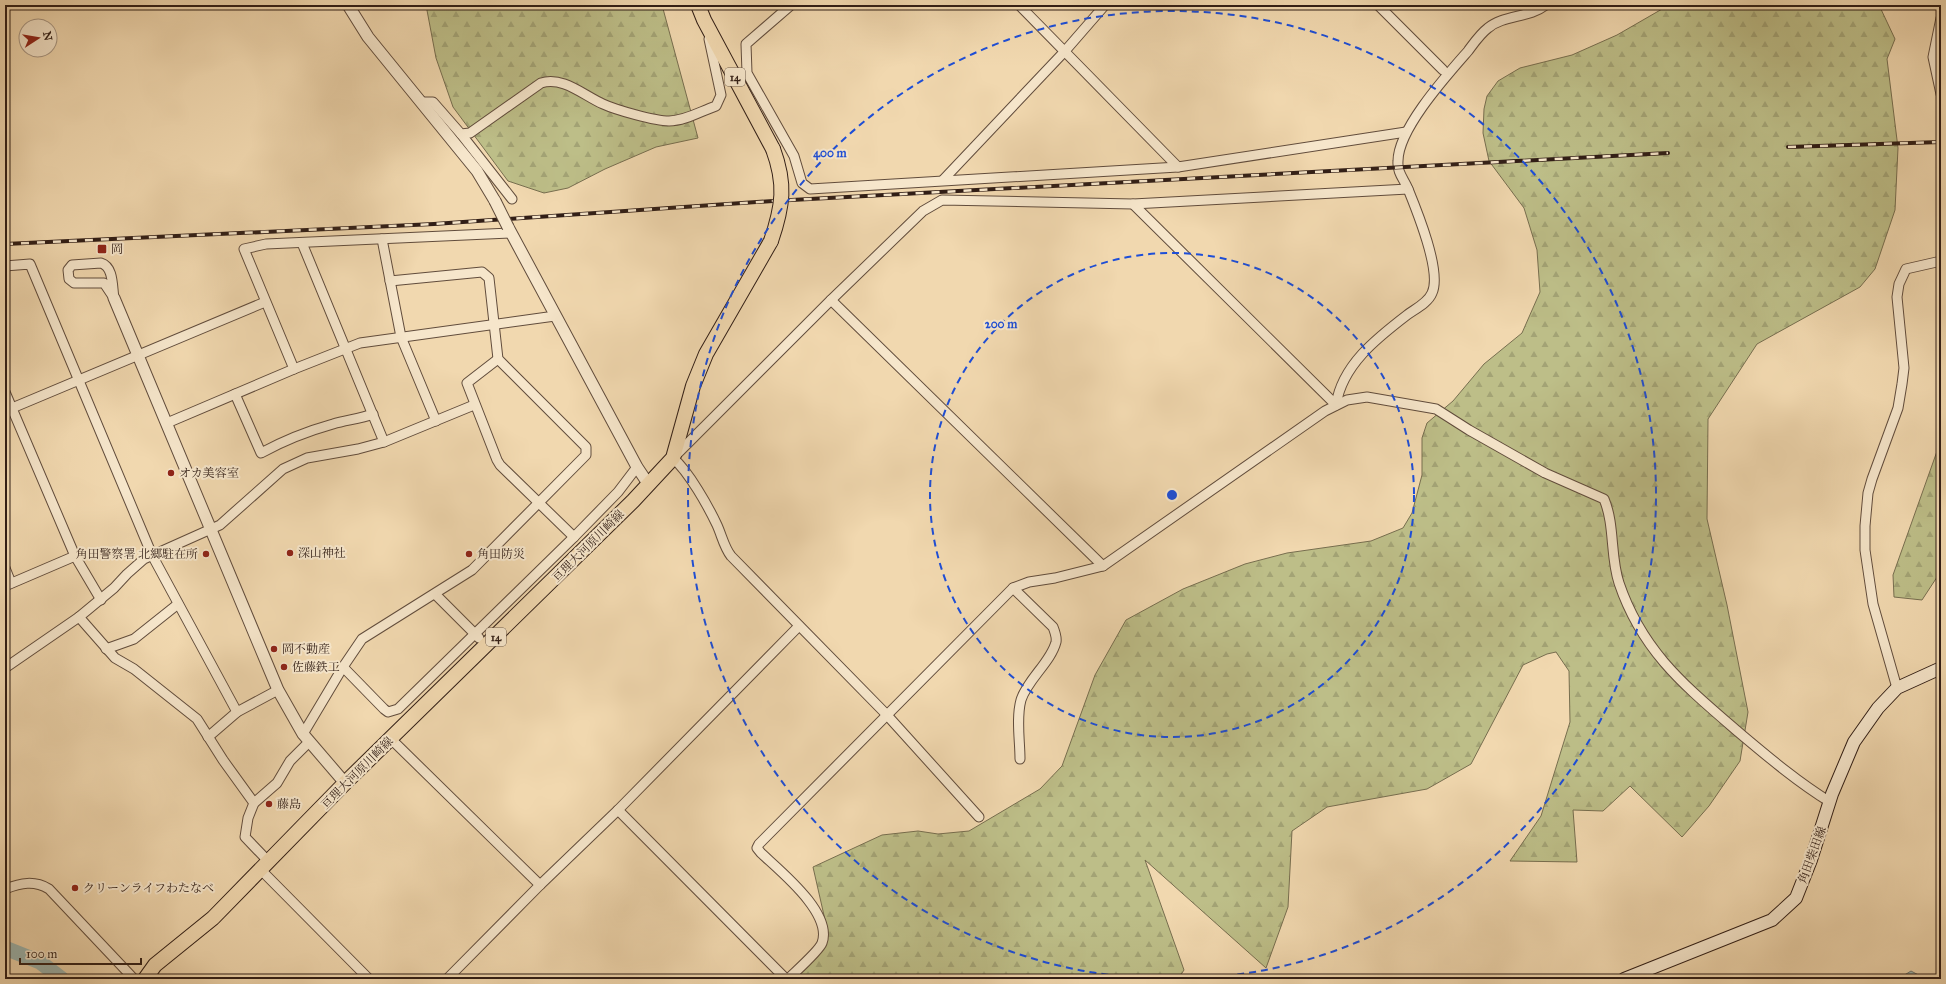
<svg xmlns="http://www.w3.org/2000/svg" width="1946" height="984" font-family="'IM FELL Great Primer','Noto Serif JP',serif">
	<defs>
		<pattern id="forest-firs" width="22" height="20" patternUnits="userSpaceOnUse"><rect width="22" height="20" fill="#bdbe88"/><path d="M5 1l3.5 6h-7zM16 11l3.5 6h-7z" fill="#a3a375"/></pattern>
		<pattern id="water-ripples" width="26" height="14" patternUnits="userSpaceOnUse"><rect width="26" height="14" fill="#9db8b3"/><path d="M2 4q2-2 4 0t4 0M15 11q2-2 4 0t4 0" fill="none" stroke="#819591"/></pattern>
	</defs>
	<rect width="100%" height="100%" fill="#f1d8af"/>
	<filter id="stains"><feTurbulence type="fractalNoise" baseFrequency=".005" numOctaves="4"/><feColorMatrix values="0 0 0 0 .2 0 0 0 0 .09 0 0 0 0 .02 0 0 0 .5 -.17"/></filter>
	<radialGradient id="worn" r=".72"><stop offset=".6" stop-color="#630" stop-opacity="0"/><stop offset="1" stop-color="#630" stop-opacity=".3"/></radialGradient>
	<g fill="url(#forest-firs)" stroke="#776e4f">
		<path d="M426 5H662L698 138 656 147 605 169 568 188 544 193 508 181 453 107 436 58Z"/>
		<path d="M1669 5H1879L1895 39 1887 59 1898 148 1895 210 1875 269 1860 287 1757 344 1708 419 1707 519 1727 605 1748 712 1740 761 1709 806 1682 837 1630 786 1603 811 1573 810 1577 862 1510 861 1541 816 1570 722 1569 671 1556 652 1547 654 1523 665 1471 764 1427 789 1327 807 1292 831 1288 907 1266 968 1145 860 1184 970 1178 979H786L828 933 813 867 882 835 918 831 938 834 969 831 1040 789 1062 766 1095 675 1126 620 1183 589 1245 564 1287 553 1371 541 1403 528 1412 513 1422 475V438L1427 423 1453 401 1484 364 1522 333 1540 292 1537 250 1524 208 1489 161 1483 133 1484 109 1487 96 1498 81 1520 68 1572 55 1617 35Z"/>
		<path d="M1941 440V571L1922 600 1894 597 1893 575Z"/>
	</g>
	<path fill="url(#water-ripples)" stroke="#727a74" d="M1911 971 1926 979H1898Z"/>
	<g fill="none" stroke-linecap="round" stroke-linejoin="round">
		<path stroke="#9db8b3" stroke-width="15" d="M5 948 40 962 62 979"/>
		<g stroke="#614c3c" stroke-width="11">
			<g id="minor">
				<path d="M791 5 746 44 747 73 794 156 802 183 810 189 1178 167 1406 132"/>
				<path d="M1019 5 1178 167"/>
				<path d="M1378 5 1443 70"/>
				<path d="M1941 18 1933 57 1941 94"/>
				<path d="M422 102H433L461 134 470 133 541 83C563 76 583 95 603 104 616 110 655 121 669 121 685 121 701 111 716 106L721 95 709 39"/>
				<path d="M461 134 512 199"/>
				<path d="M943 180 1065 51 1105 5"/>
				<path d="M1133 204 1336 405"/>
				<path d="M382 239 401 337 436 421"/>
				<path d="M302 243 384 442"/>
				<path d="M101 263C114 267 112 287 114 298L104 283H74L69 279 68 270 72 265Z"/>
				<path d="M5 266 30 264 152 555 237 712"/>
				<path d="M831 300 1103 566"/>
				<path d="M498 359 467 383 497 460 500 465 574 537"/>
				<path d="M294 369 244 249 266 244 511 233"/>
				<path d="M5 392 75 556 101 600"/>
				<path d="M235 394 261 453C283 441 308 431 333 424 346 420 360 419 373 414"/>
				<path d="M1336 405C1342 365 1377 338 1407 315 1415 309 1428 303 1432 293 1442 272 1417 211 1408 189 1404 179 1397 173 1398 161 1398 129 1447 75 1468 51 1474 43 1480 34 1488 28 1503 15 1529 18 1546 5"/>
				<path d="M5 411 265 302"/>
				<path d="M167 423 294 369 360 343 555 316"/>
				<path d="M5 568 11 583"/>
				<path d="M5 586 75 556"/>
				<path d="M1013 588 1053 627C1055 632 1057 637 1056 642 1051 662 1027 680 1021 700 1016 718 1020 741 1020 759"/>
				<path d="M435 594 479 638"/>
				<path d="M79 617 115 658 134 669 197 719 223 760 254 803"/>
				<path d="M106 649 134 639 178 604"/>
				<path d="M343 667 384 709 388 712 398 709 574 537 618 492 637 467"/>
				<path d="M5 668 79 617 114 588 127 574 144 559 220 525 283 469 307 458 358 449 384 442 474 405"/>
				<path d="M1897 688 1873 604 1865 550V526L1868 493 1872 479 1898 408 1902 384 1904 368 1897 297 1899 284 1906 269 1941 261"/>
				<path d="M303 734 343 667 362 639 472 570 586 455V447L498 359 489 278 482 272 390 281"/>
				<path d="M208 737 237 712 278 690"/>
				<path d="M391 739 540 885"/>
				<path d="M618 810 786 979"/>
				<path d="M979 817 886 714 731 556C724 547 722 536 717 525 708 506 689 472 673 458L831 300 923 211 942 200 1133 204 1408 189"/>
				<path d="M269 862 245 837 248 818 254 803 277 783 290 761 309 742"/>
				<path d="M261 870 369 979"/>
				<path d="M5 889C21 883 34 880 49 889L134 979"/>
				<path d="M447 979 540 885 618 810 799 626"/>
				<path d="M788 979C795 972 819 951 822 943 833 913 780 871 761 853L757 848 759 844 1013 588 1029 582 1055 578 1103 566 1325 411 1347 400 1367 397 1436 409 1469 430 1545 473 1604 499C1615 525 1610 556 1619 583 1642 651 1684 685 1736 730 1767 756 1796 781 1830 802"/>
			</g>
		</g>
		<g stroke="#614c3c" stroke-width="13">
			<g id="tertiary">
				<path d="M348 5 368 37 477 171 495 201"/>
				<path d="M508 227 637 467 649 485"/>
				<path d="M114 298 278 690 303 734 345 783"/>
			</g>
		</g>
		<g stroke="#311e16" stroke-width="14">
			<path id="secondary" d="M1624 979 1772 920 1796 898 1811 860 1832 794 1854 742 1878 708 1897 688 1941 668"/>
		</g>
		<g stroke="#311e16" stroke-width="16">
			<g id="primary">
				<path d="M698 5 704 20 773 149"/>
				<path d="M145 979 155 965 213 918 345 783 633 501 673 458 693 386 706 354 771 241"/>
			</g>
		</g>
		<use href="#minor" stroke="#f6e6cb" stroke-width="9"/>
		<use href="#tertiary" stroke="#f6e6cb" stroke-width="11"/>
		<use href="#secondary" stroke="#f6e6cb" stroke-width="12"/>
		<use href="#primary" stroke="#f1d8af" stroke-width="14"/>
		<g stroke="#311e16" stroke-width="4">
			<g id="rail">
				<path d="M1788 147 1941 142"/>
				<path d="M5 244 434 224 773 201 1668 153"/>
			</g>
		</g>
		<use href="#rail" stroke="#f6e6cb" stroke-width="2.5" stroke-dasharray="8" stroke-linecap="butt"/>
		<g stroke="#614c3c" stroke-width="13" stroke-linecap="butt">
			<path id="tertiary-bridge" d="M495 201 508 227"/>
		</g>
		<g stroke="#311e16" stroke-width="16" stroke-linecap="butt">
			<path id="primary-bridge" d="M771 241C783 206 786 184 773 149"/>
		</g>
		<use href="#tertiary-bridge" stroke="#f6e6cb" stroke-width="11"/>
		<use href="#primary-bridge" stroke="#f1d8af" stroke-width="14"/>
	</g>
	<g fill="none" stroke="#1d4ed8" stroke-width="2" stroke-dasharray="7 5">
		<circle cx="1172" cy="495" r="242"/>
		<path d="M1168 979A484 484 0 1 1 1176 979"/>
	</g>
	<g fill="#8f2418" stroke="#f6e6cb" stroke-width="1.5">
		<rect x="97" y="244" width="10" height="10" rx="2"/>
		<circle cx="171" cy="473" r="4"/>
		<circle cx="290" cy="553" r="4"/>
		<circle cx="206" cy="554" r="4"/>
		<circle cx="469" cy="554" r="4"/>
		<circle cx="274" cy="649" r="4"/>
		<circle cx="284" cy="667" r="4"/>
		<circle cx="269" cy="804" r="4"/>
		<circle cx="75" cy="888" r="4"/>
	</g>
	<g text-anchor="middle" stroke-width="4" stroke-linejoin="round" paint-order="stroke">
		<g fill="#f6e6cb" stroke="#6c5a4c" stroke-width="1">
			<rect x="725" y="68" width="20" height="18" rx="3"/>
			<rect x="486" y="628" width="20" height="18" rx="3"/>
		</g>
		<g font-size="11" font-weight="bold" fill="#311e16">
			<text x="735" y="81">14</text>
			<text x="496" y="641">14</text>
		</g>
		<g font-size="12" fill="#311e16" stroke="#f6e6cb" text-anchor="start">
			<text x="111" y="253">岡</text>
			<text x="179" y="477">オカ美容室</text>
			<text x="298" y="557">深山神社</text>
			<text x="198" y="558" text-anchor="end">角田警察署 北郷駐在所</text>
			<text x="477" y="558">角田防災</text>
			<text x="282" y="653">岡不動産</text>
			<text x="292" y="671">佐藤鉄工</text>
			<text x="277" y="808">藤島</text>
			<text x="83" y="892">クリーンライフわたなべ</text>
		</g>
		<g font-size="12" fill="#311e16" stroke="#f6e6cb">
			<text transform="translate(588 546) rotate(-45)" y="4">亘理大河原川崎線</text>
			<text transform="translate(357 773) rotate(-45)" y="4">亘理大河原川崎線</text>
			<text transform="translate(1812 855) rotate(-70)" y="4">角田柴田線</text>
		</g>
	</g>
	<circle cx="1172" cy="495" r="6" fill="#1d4ed8" stroke="#f6e6cb" stroke-width="2"/>
	<g font-size="12" text-anchor="middle" font-weight="bold" fill="#1d4ed8" stroke="#f6e6cb" stroke-width="4" stroke-linejoin="round" paint-order="stroke">
		<text x="830" y="157">400 m</text>
		<text x="1001" y="328">200 m</text>
	</g>
	<rect width="1946" height="984" fill="none" stroke="#f1d8af" stroke-width="20"/>
	<rect x="6" y="6" width="1934" height="972" fill="none" stroke="#311e16" stroke-width="2"/>
	<rect x="10" y="10" width="1926" height="964" fill="none" stroke="#311e16"/>
	<g transform="translate(38 38) rotate(78)"><circle r="19" fill="#f6e6cb" stroke="#a79683"/>
	<path d="M0-3L7 15L0 10L-7 15Z" fill="#8f2418"/>
	<text y="-6" font-size="11" font-weight="bold" text-anchor="middle" fill="#311e16">N</text>
	</g>
	<path d="M20 958v6h121v-6" fill="none" stroke="#311e16" stroke-width="2"/>
	<text x="26" y="958" font-size="12" fill="#311e16" stroke="#f6e6cb" stroke-width="3" paint-order="stroke">100 m</text>
	<rect width="100%" height="100%" filter="url(#stains)"/>
	<rect width="100%" height="100%" fill="url(#worn)"/>
</svg>
